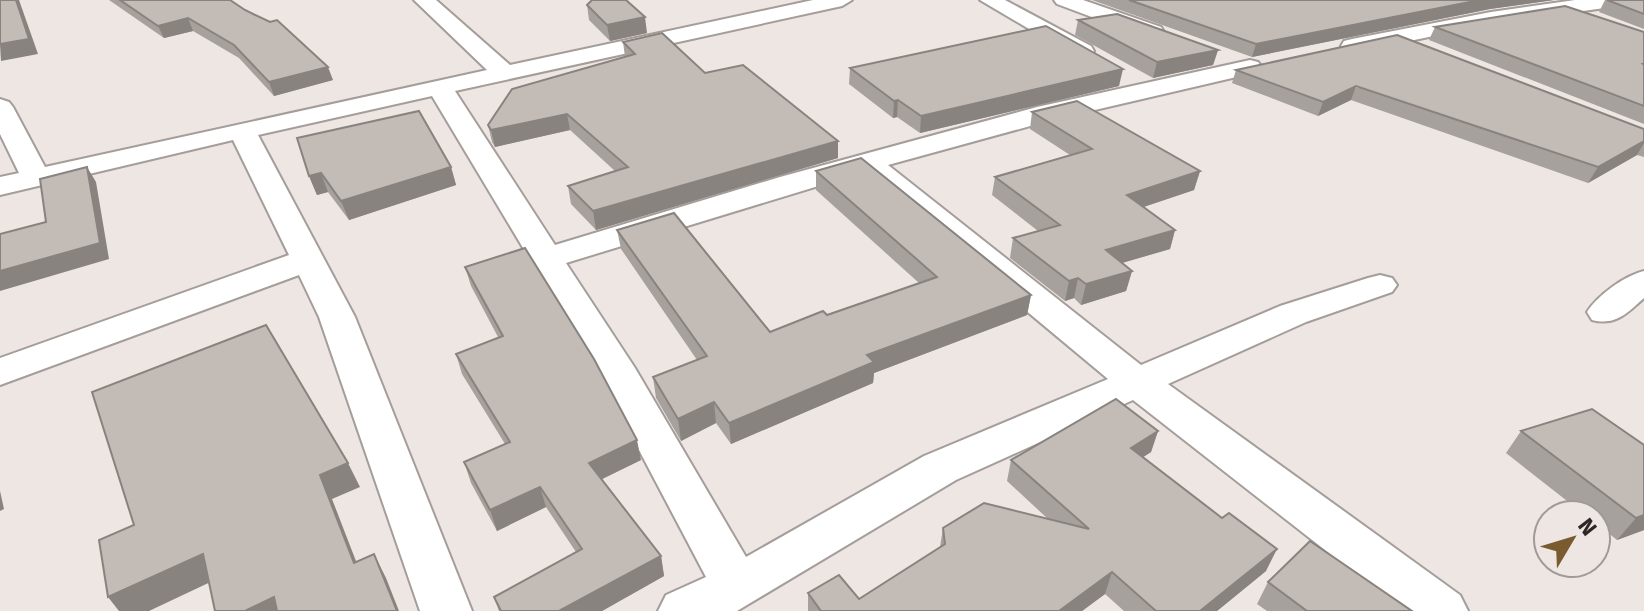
<svg xmlns="http://www.w3.org/2000/svg" width="1644" height="611" font-family="'Fira Sans',sans-serif">
	<rect width="100%" height="100%" fill="#eee6e2"/>
	<g fill="none" stroke-linecap="round" stroke-linejoin="round">
		<g stroke="#a49d9a" stroke-width="4">
			<g id="minor">
				<path d="M414 0H436L510 65 813 0H852L842 6 455 91 555 245 780 177 1037 107 1250 60 1258 62 1262 67 1258 72 1052 120 888 165 1141 365 1280 306 1368 278 1380 275 1392 278 1397 285 1392 292 1306 322 1168 384 1460 595 1468 611H1403L1133 400 956 480 737 611H658L666 595 706 577 601 378 432 96 258 135 355 317 472 611H420L319 317 299 275 0 385V358L289 255 233 140 0 195V177L19 173 0 134V99L9 102 13 107 45 167 487 70ZM861 173 1108 379 924 456 746 557 635 368 566 263Z"/>
				<path d="M980 0H1005L1091 46 1094 51 1091 56H1075Z"/>
				<path d="M1054 0H1083L1161 27 1164 32 1153 39 1145 37 1057 4Z"/>
				<path d="M1575 0H1629L1619 6 1491 24 1352 53 1344 51 1341 46 1344 41 1352 39 1491 12Z"/>
				<path d="M1644 271V298C1627 313 1616 326 1592 320L1587 312C1598 295 1624 276 1644 271Z"/>
			</g>
		</g>
		<use href="#minor" fill="#fff" fill-rule="evenodd"/>
	</g>
	<g fill="#a7a19d">
		<path d="M109 0H230L333 80 274 96 239 58 193 31 164 38Z"/>
		<path d="M1092 0H1554L1490 9 1252 57Z"/>
		<path d="M1605 0H1644V29L1599 12Z"/>
		<path d="M587 5 647 33 610 41 589 20Z"/>
		<path d="M1078 20 1218 50 1213 65 1153 78 1075 35Z"/>
		<path d="M1435 27 1644 32V124L1429 40Z"/>
		<path d="M623 42 705 73 838 158 596 230 571 204 568 186 615 171 570 130 495 147 492 142 488 125 625 57Z"/>
		<path d="M850 68 1119 86 920 133 897 117 893 118 849 84Z"/>
		<path d="M1236 70 1644 129V157L1637 155 1588 183 1351 100 1318 116 1232 83Z"/>
		<path d="M1032 112 1200 171 1194 190 1144 207 1175 230 1170 249 1122 263 1132 271 1126 291 1081 305 1074 298 1065 301 1010 258 1013 238 1038 231 992 195 995 177 1070 155 1030 129Z"/>
		<path d="M451 167 456 185 349 220 328 192 317 195 309 176Z"/>
		<path d="M816 171 1031 295 1027 315 874 373 873 383 731 444 716 423 681 441 656 398 653 377 697 360 621 249 617 230 770 332 827 315 919 283 816 190Z"/>
		<path d="M465 267 641 460 602 479 661 556 664 576 602 611H499L494 597 576 552 546 507 497 531 471 483 464 462 505 444 462 374 456 354 498 337 471 286Z"/>
		<path d="M1158 431 1151 452 1143 457 1266 571 1217 611H1124L1105 594 1082 611H808V593L859 599 940 547 943 528 1048 519 1007 481 1011 460Z"/>
		<path d="M1521 431 1644 445V530L1617 540 1596 523V515H1585L1506 453Z"/>
		<path d="M1268 582 1412 611H1267L1257 604Z"/>
	</g>
	<g fill="#88837f">
		<path d="M16 0H19L38 54 1 61 0 44Z"/>
		<path d="M1480 0H1554L1490 9 1252 57 1256 44Z"/>
		<path d="M645 17 647 33 610 41 607 25Z"/>
		<path d="M188 18 193 31 164 38 158 26Z"/>
		<path d="M1218 50 1213 65 1153 78 1157 62Z"/>
		<path d="M328 67 333 80 274 96 269 82Z"/>
		<path d="M1123 69 1119 86 920 133 921 116Z"/>
		<path d="M1356 86 1351 100 1318 116 1323 102Z"/>
		<path d="M898 100 897 117 893 118 894 101Z"/>
		<path d="M567 114 570 130 495 147 491 130Z"/>
		<path d="M838 141V158L596 230 593 211Z"/>
		<path d="M1644 141V143L1637 155 1588 183 1598 167Z"/>
		<path d="M87 167 96 182 109 259 0 291V271L100 243Z"/>
		<path d="M451 167 456 185 349 220 341 201Z"/>
		<path d="M1200 171 1194 190 1122 214 1127 195Z"/>
		<path d="M321 173 328 192 317 195 309 176Z"/>
		<path d="M1175 230 1170 249 1101 269 1106 250Z"/>
		<path d="M1132 271 1126 291 1081 305 1086 284Z"/>
		<path d="M1078 278 1074 298 1065 301 1069 281Z"/>
		<path d="M1031 295 1027 315 874 373 873 383 731 444 729 423 867 355Z"/>
		<path d="M714 402 716 423 681 441 678 419Z"/>
		<path d="M1158 431 1151 452 1125 469 1131 448Z"/>
		<path d="M637 440 641 460 594 483 589 463Z"/>
		<path d="M348 463 360 487 332 499 366 587 354 563 320 475Z"/>
		<path d="M540 487 546 507 497 531 490 510Z"/>
		<path d="M0 491 4 509 0 511Z"/>
		<path d="M1644 515V530L1617 540 1636 518Z"/>
		<path d="M1277 549 1266 571 1217 611H1200Z"/>
		<path d="M203 554 219 578 149 611H119L108 597Z"/>
		<path d="M374 554 386 578 399 611H397Z"/>
		<path d="M661 556 664 576 602 611H559Z"/>
		<path d="M1112 572 1105 594 1082 611H1059Z"/>
		<path d="M274 597 282 611H245Z"/>
	</g>
	<g fill="#c2bbb6" stroke="#88837f" stroke-width="2">
		<path d="M0 0H16L29 39 0 44Z"/>
		<path d="M120 0H230L245 10 270 22 277 20 328 67 269 82 234 45 188 18 158 26Z"/>
		<path d="M592 0H626L645 17 607 25 587 5Z"/>
		<path d="M1129 0H1480L1256 44Z"/>
		<path d="M1607 0H1644V14Z"/>
		<path d="M1565 6 1644 32V64H1643L1644 65V106L1435 27Z"/>
		<path d="M1117 14 1218 50 1157 62 1078 20Z"/>
		<path d="M1046 26 1123 69 921 116 898 100 894 101 850 68Z"/>
		<path d="M662 33 705 73 743 65 838 141 593 211 568 186 628 167 567 114 491 130 488 125 512 89 635 54 623 42Z"/>
		<path d="M1397 35 1644 129V141L1598 167 1356 86 1323 102 1236 70Z"/>
		<path d="M1077 101 1200 171 1127 195 1175 230 1106 250 1132 271 1086 284 1078 278 1069 281 1013 238 1060 225 995 177 1092 149 1032 112Z"/>
		<path d="M419 111 451 167 341 201 321 173 309 176 297 138Z"/>
		<path d="M861 158 1031 295 867 355 874 362 729 423 714 402 678 419 653 377 707 356 617 230 674 213 770 332 823 311 827 315 937 277 816 171Z"/>
		<path d="M87 167 100 243 0 271V234L46 222 40 179Z"/>
		<path d="M525 248 594 359 637 440 589 463 661 556 559 611H501L494 597 582 549 540 487 490 510 464 462 510 442 456 354 503 336 465 267Z"/>
		<path d="M266 325 348 463 320 475 354 563 374 554 397 611H277L274 597 245 611H215L203 554 108 597 99 540 134 525 92 392Z"/>
		<path d="M1116 399 1158 431 1131 448 1222 518 1229 513 1277 549 1200 611H1156L1112 572 1059 611H821L808 593 839 575 859 599 945 544 943 528 984 503 1089 529 1011 460Z"/>
		<path d="M1592 409 1644 445V515L1636 518 1521 431Z"/>
		<path d="M1310 541 1412 611H1307L1268 582Z"/>
	</g>
	<g transform="translate(1572 539) rotate(52)"><circle r="38" fill="#eee6e2" stroke="#a09a97" stroke-width="2"/>
	<path d="M0-6L14 30L0 20L-14 30Z" fill="#795b2f"/>
	<text y="-12" font-size="22" font-weight="bold" text-anchor="middle" fill="#2b2827">N</text>
	</g>
</svg>
